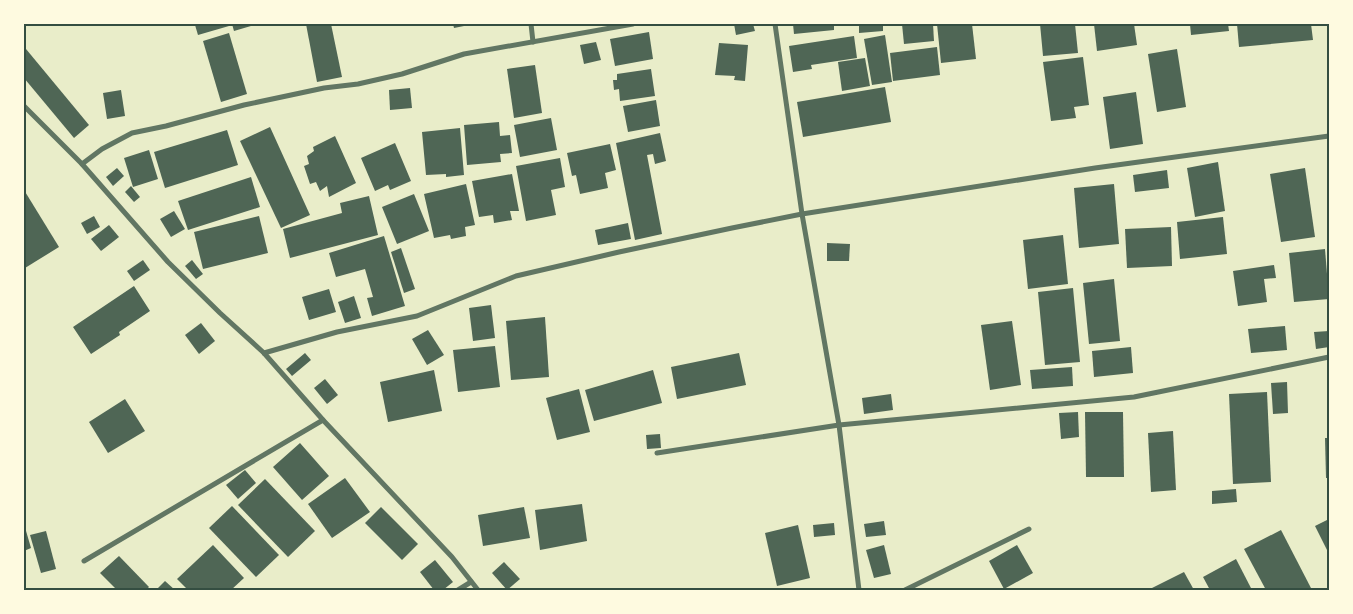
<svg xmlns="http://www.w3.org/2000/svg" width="1353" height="614" font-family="Arial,sans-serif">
	<rect width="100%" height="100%" fill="#e9edc9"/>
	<g fill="#4f6655">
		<path d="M199 24H229V26L198 35 195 25Z"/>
		<path d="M232 24H258L234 31Z"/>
		<path d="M306 24H331L342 77 317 82Z"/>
		<path d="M453 24H469V25L454 28Z"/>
		<path d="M734 24H753L755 31 736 35Z"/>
		<path d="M793 24H834V30L794 34Z"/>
		<path d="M859 24H883V31L859 33Z"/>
		<path d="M902 24H933L934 41 904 44Z"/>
		<path d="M937 24H972L976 59 941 63Z"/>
		<path d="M1040 24H1075L1078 53 1043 56Z"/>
		<path d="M1094 24H1134L1137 45 1097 51Z"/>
		<path d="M1190 24H1228L1229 31 1191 35Z"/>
		<path d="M1237 24H1311L1313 40 1239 47Z"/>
		<path d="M649 32 653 59 615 66 610 39Z"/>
		<path d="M229 33 247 94 221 102 203 41Z"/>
		<path d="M885 35 892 82 872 85 864 39Z"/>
		<path d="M854 36 857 58 811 65 812 69 793 72 789 46Z"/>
		<path d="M596 42 601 60 584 64 580 45Z"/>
		<path d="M719 43 748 45 745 81 734 80 735 76 715 75Z"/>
		<path d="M937 47 940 75 893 81 890 53Z"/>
		<path d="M26 49 89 125 74 138 24 78V51Z"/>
		<path d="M1177 49 1186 107 1157 112 1148 54Z"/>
		<path d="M1083 57 1089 105 1074 107 1076 118 1051 121 1043 62Z"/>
		<path d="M865 58 870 86 842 91 838 62Z"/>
		<path d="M535 65 542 113 514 118 507 69Z"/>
		<path d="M651 69 655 96 620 101 619 89 614 90 613 80H617V74Z"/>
		<path d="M885 87 891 122 803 137 797 102Z"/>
		<path d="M410 88 412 108 390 110 389 90Z"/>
		<path d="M121 90 125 116 107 119 103 93Z"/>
		<path d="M1136 92 1143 144 1110 149 1103 97Z"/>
		<path d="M656 100 660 126 628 132 623 106Z"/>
		<path d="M551 118 557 150 520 157 514 125Z"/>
		<path d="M499 122 500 136 510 135 512 153 500 154 501 162 467 165 464 125Z"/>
		<path d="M270 127 310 215 281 228 240 141Z"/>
		<path d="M460 128 464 175 446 177V174L426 175 422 132Z"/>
		<path d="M227 130 238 165 165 188 154 152Z"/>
		<path d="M660 133 666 161 655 164 653 154 647 155 662 234 635 240 616 143Z"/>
		<path d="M335 136 356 183 329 197 327 186 320 191 316 182 310 184 304 166 309 164 307 156 314 151 313 147Z"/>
		<path d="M395 143 411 181 390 190 388 185 375 191 361 158Z"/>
		<path d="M610 144 616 170 605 173 608 188 580 194 576 175 572 176 567 153Z"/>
		<path d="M149 150 158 179 133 187 124 158Z"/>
		<path d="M560 158 565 187 551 190 556 215 526 221 516 166Z"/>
		<path d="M1218 162 1225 211 1195 217 1187 168Z"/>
		<path d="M117 168 124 176 113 186 106 177Z"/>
		<path d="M1305 168 1315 237 1281 242 1270 174Z"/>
		<path d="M1167 170 1169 188 1135 192 1133 175Z"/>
		<path d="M512 174 519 211H510L512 220 494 223 493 215 479 217 472 181Z"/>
		<path d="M251 177 260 207 188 230 178 201Z"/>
		<path d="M466 184 475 225 465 227 466 236 451 239 450 235 434 238 424 194Z"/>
		<path d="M1114 184 1119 244 1079 248 1074 188Z"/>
		<path d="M131 186 140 197 134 202 125 192Z"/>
		<path d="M24 190 59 247 25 268 24 267Z"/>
		<path d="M414 194 429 231 397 244 382 207Z"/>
		<path d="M369 196 378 235 290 258 283 229 342 213 340 203Z"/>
		<path d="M174 211 185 229 171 237 160 219Z"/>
		<path d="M94 216 100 227 87 234 81 223Z"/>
		<path d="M259 216 268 253 203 269 194 232Z"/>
		<path d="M1223 217 1227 254 1180 259 1177 222Z"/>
		<path d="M628 223 631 239 598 245 595 230Z"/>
		<path d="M109 225 119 237 101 251 91 239Z"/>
		<path d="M1171 227 1172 266 1127 268 1125 229Z"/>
		<path d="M1063 235 1068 284 1028 289 1023 240Z"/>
		<path d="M384 236 405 306 372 316 367 298 373 297 365 269 336 277 329 253Z"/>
		<path d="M827 243 850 244 849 261H827Z"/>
		<path d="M401 248 415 289 404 293 391 252Z"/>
		<path d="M1325 249 1329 299 1294 302 1289 253Z"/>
		<path d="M143 260 150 270 134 281 127 271Z"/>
		<path d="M192 260 203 274 196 279 185 266Z"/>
		<path d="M1274 265 1276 278 1264 279 1267 302 1238 306 1233 271Z"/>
		<path d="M1114 279 1120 341 1089 344 1083 283Z"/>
		<path d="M134 286 150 311 119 332 120 335 91 354 73 327Z"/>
		<path d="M1073 288 1080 362 1045 365 1038 292Z"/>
		<path d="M329 289 336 312 309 320 302 297Z"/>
		<path d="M354 296 361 318 345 323 338 302Z"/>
		<path d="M491 305 495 338 473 341 469 308Z"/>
		<path d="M545 317 549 377 511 380 506 321Z"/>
		<path d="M1012 321 1021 385 990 390 981 325Z"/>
		<path d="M201 323 215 341 199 354 185 335Z"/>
		<path d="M1285 326 1287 350 1251 353 1248 329Z"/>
		<path d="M428 330 444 355 427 365 412 339Z"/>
		<path d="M1329 331V347L1316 349 1314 332Z"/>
		<path d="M495 346 500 387 458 392 453 350Z"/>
		<path d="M1131 347 1133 373 1094 377 1092 351Z"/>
		<path d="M305 353 311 360 292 376 286 369Z"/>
		<path d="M739 353 746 385 677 399 671 367Z"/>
		<path d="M1072 367 1073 386 1032 389 1030 370Z"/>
		<path d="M434 370 442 411 388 422 380 382Z"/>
		<path d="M653 370 662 403 594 421 585 390Z"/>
		<path d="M325 379 338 395 327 404 314 388Z"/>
		<path d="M1287 382 1288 413 1273 414 1271 383Z"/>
		<path d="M579 389 590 432 557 440 546 398Z"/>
		<path d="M1267 392 1271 482 1233 484 1229 394Z"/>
		<path d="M891 394 893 410 864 414 862 398Z"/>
		<path d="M125 399 145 431 108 453 89 422Z"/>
		<path d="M1078 412 1079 437 1061 439 1059 413Z"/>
		<path d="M1085 412H1123L1124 477H1086Z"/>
		<path d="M1173 431 1176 490 1151 492 1148 433Z"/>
		<path d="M660 434 661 448 647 449 646 435Z"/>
		<path d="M1325 438H1329V478H1326Z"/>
		<path d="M300 443 329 476 302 500 273 467Z"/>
		<path d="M245 470 256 483 238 499 226 485Z"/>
		<path d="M345 478 370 512 332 538 308 504Z"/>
		<path d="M265 479 315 531 288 557 238 505Z"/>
		<path d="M1236 489 1237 502 1212 504V491Z"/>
		<path d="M582 504 587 541 540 550 535 510Z"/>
		<path d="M232 506 279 555 256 577 209 528Z"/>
		<path d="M381 507 418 544 402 560 365 523Z"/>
		<path d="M524 507 530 538 483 546 478 515Z"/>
		<path d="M1329 519V554L1315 526Z"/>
		<path d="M884 521 886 535 866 537 864 524Z"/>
		<path d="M834 523 835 535 814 537 813 525Z"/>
		<path d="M24 524 31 548 24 551Z"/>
		<path d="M798 525 810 578 777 586 765 533Z"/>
		<path d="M1281 530 1312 590H1266L1244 549Z"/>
		<path d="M46 531 56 569 41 573 30 535Z"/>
		<path d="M213 545 244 578 231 590H188L177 579Z"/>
		<path d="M884 545 891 574 874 578 866 550Z"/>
		<path d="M1017 545 1033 573 1004 589 989 561Z"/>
		<path d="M119 556 149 587 146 590H117L100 573Z"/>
		<path d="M1236 559 1252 590H1210L1203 577Z"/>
		<path d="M435 560 453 582 443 590H434L420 572Z"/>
		<path d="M504 562 520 579 507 590 492 573Z"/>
		<path d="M1184 572 1194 590H1152V588Z"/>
		<path d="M165 581 175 590H156Z"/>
	</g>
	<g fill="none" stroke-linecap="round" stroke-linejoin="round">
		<g stroke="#617663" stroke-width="5">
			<path d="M531 24 533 42"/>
			<path d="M775 24 802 214 839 425 859 590"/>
			<path d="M24 106 82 164 168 262 220 313 264 353 323 420 452 557 478 590"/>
			<path d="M82 164 102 149 132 133 166 126 244 105 324 88 358 84 402 74 464 54 633 24"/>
			<path d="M264 353 337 332 417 316 516 276 619 252 732 228 802 214 1095 168 1329 136"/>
			<path d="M657 453 839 425 1134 397 1329 357"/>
			<path d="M84 561 323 420"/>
			<path d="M458 590 471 582"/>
			<path d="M905 590 1029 529"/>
		</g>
	</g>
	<rect width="1353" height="614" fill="none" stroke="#fefae0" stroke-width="50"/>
	<rect x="25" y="25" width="1303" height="564" fill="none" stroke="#344e41" stroke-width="2"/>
</svg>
